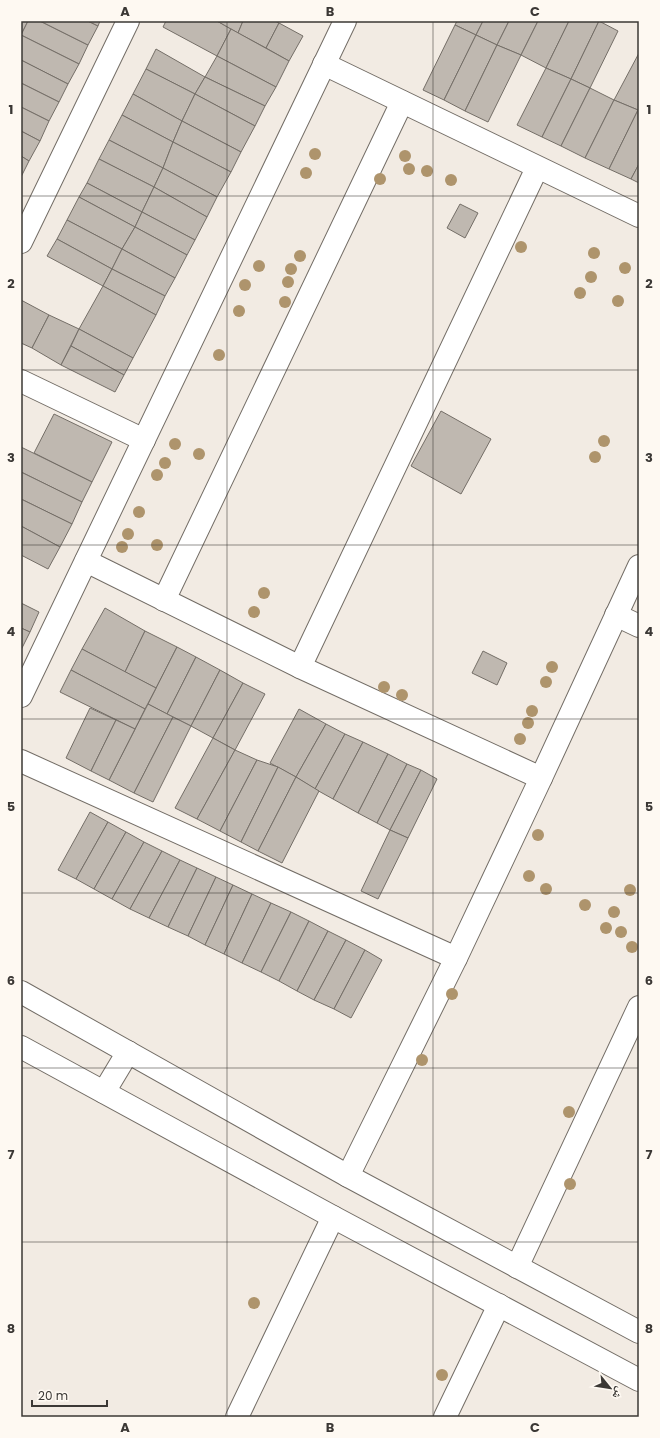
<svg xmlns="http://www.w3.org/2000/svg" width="660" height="1438" font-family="Poppins,'Noto Naskh Arabic',sans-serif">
	<rect width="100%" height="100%" fill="#f2ebe3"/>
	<g fill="#bfb8b0" stroke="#746e67">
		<path d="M21 21H28L21 35Z"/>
		<path d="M28 21H40L88 45 79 64 21 35Z"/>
		<path d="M40 21H88L98 26 88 45Z"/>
		<path d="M88 21H100L98 26Z"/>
		<path d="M166 21H217L231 29 217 56 163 27Z"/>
		<path d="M217 21H243L238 33Z"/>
		<path d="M243 21H275L279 23 266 48 238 33Z"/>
		<path d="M457 21H483L476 35 455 25Z"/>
		<path d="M483 21H509L497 45 476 35Z"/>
		<path d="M509 21H538L521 55 497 45Z"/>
		<path d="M538 21H569L546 68 521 55Z"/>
		<path d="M569 21H599L571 79 546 68Z"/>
		<path d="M599 21 618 31 590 88 571 79Z"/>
		<path d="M279 23 303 36 289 61 266 48Z"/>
		<path d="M455 25 476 35 444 100 423 90Z"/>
		<path d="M231 29 289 61 276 87 217 56Z"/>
		<path d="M21 35 79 64 68 84 21 60Z"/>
		<path d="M476 35 497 45 465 111 444 100Z"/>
		<path d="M497 45 521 55 488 122 465 111Z"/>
		<path d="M156 49 205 77 195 94 146 69Z"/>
		<path d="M639 53V109L638 110 614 100Z"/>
		<path d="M217 56 276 87 265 106 205 77Z"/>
		<path d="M21 60 68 84 59 102 21 83Z"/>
		<path d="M546 68 571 79 542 137 517 125Z"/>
		<path d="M146 69 195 94 182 121 133 94Z"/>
		<path d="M205 77 265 106 255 126 195 94Z"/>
		<path d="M571 79 590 88 561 146 542 137Z"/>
		<path d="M21 83 59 102 49 121 21 107Z"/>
		<path d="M590 88 614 100 585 158 561 146Z"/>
		<path d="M133 94 182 121 173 142 122 115Z"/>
		<path d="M195 94 255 126 241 152 182 121Z"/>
		<path d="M614 100 638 110 609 169 585 158Z"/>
		<path d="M21 107 49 121 40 141 21 131Z"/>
		<path d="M638 110 639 164 631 179 609 169Z"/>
		<path d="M122 115 173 142 163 168 109 140Z"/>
		<path d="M182 121 241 152 231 172 173 142Z"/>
		<path d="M21 131 40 141 29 161 21 156Z"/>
		<path d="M109 140 163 168 154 187 99 159Z"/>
		<path d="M173 142 231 172 217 197 163 168Z"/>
		<path d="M21 156 29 161 21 177Z"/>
		<path d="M99 159 154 187 142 212 87 183Z"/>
		<path d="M639 164V183L631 179Z"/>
		<path d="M163 168 217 197 207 217 154 187Z"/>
		<path d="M87 183 142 212 135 227 79 197Z"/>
		<path d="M154 187 207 217 195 240 142 212Z"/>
		<path d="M79 197 135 227 122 249 67 220Z"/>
		<path d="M460 204 478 213 465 238 447 228Z"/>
		<path d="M142 212 195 240 187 255 135 227Z"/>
		<path d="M67 220 122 249 112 269 57 239Z"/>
		<path d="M135 227 187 255 175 278 122 249Z"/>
		<path d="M57 239 112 269 103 286 47 256Z"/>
		<path d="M122 249 175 278 165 296 112 269Z"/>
		<path d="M112 269 165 296 156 315 103 286Z"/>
		<path d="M103 286 156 315 133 358 79 329Z"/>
		<path d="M21 300 49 315 32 348 21 343Z"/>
		<path d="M49 315 79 329 61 365 32 348Z"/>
		<path d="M79 329 133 358 124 375 71 346Z"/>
		<path d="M71 346 124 375 115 392 61 365Z"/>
		<path d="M441 411 491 439 461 494 411 466Z"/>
		<path d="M54 414 112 442 92 482 34 453Z"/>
		<path d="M21 447 92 482 82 502 21 472Z"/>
		<path d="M21 472 82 502 72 524 21 499Z"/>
		<path d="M21 499 72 524 60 547 21 526Z"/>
		<path d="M21 526 60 547 48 569 21 555Z"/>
		<path d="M21 603 39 612 30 632 21 628Z"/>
		<path d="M105 608 145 631 125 672 82 649Z"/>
		<path d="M21 628 30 632 21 650Z"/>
		<path d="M145 631 177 647 156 688 125 672Z"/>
		<path d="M177 647 196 657 167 714 148 704Z"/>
		<path d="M82 649 156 688 145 709 71 670Z"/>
		<path d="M483 651 507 663 497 685 472 673Z"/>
		<path d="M196 657 220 670 191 726 167 714Z"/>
		<path d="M71 670 145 709 135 729 60 692Z"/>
		<path d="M220 670 243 683 213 738 191 726Z"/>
		<path d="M243 683 265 694 235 750 213 738Z"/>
		<path d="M148 704 173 717 134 793 109 780Z"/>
		<path d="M90 708 116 720 91 771 66 758Z"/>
		<path d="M299 709 326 724 296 777 270 763Z"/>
		<path d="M173 717 191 726 153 802 134 793Z"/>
		<path d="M116 720 135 729 109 780 91 771Z"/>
		<path d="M326 724 345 734 315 789 296 777Z"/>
		<path d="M345 734 363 742 333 799 315 789Z"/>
		<path d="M213 738 235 750 197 819 175 808Z"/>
		<path d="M363 742 388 754 358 813 333 799Z"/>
		<path d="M235 750 257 760 220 831 197 819Z"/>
		<path d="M388 754 407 764 377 823 358 813Z"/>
		<path d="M257 760 278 767 241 842 220 831Z"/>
		<path d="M407 764 421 770 390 830 377 823Z"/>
		<path d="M278 767 296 777 258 851 241 842Z"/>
		<path d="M421 770 437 779 408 838 390 830Z"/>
		<path d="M296 777 319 791 282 863 258 851Z"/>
		<path d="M90 812 108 822 76 879 58 870Z"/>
		<path d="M108 822 126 832 94 889 76 879Z"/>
		<path d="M390 830 408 838 378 899 361 891Z"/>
		<path d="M126 832 144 842 112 899 94 889Z"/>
		<path d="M144 842 162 851 130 909 112 899Z"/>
		<path d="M162 851 180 860 149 918 130 909Z"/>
		<path d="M180 860 197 868 168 927 149 918Z"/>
		<path d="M197 868 216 877 188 936 168 927Z"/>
		<path d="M216 877 233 885 205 945 188 936Z"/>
		<path d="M233 885 252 894 224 954 205 945Z"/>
		<path d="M252 894 271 903 242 963 224 954Z"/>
		<path d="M271 903 291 912 261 972 242 963Z"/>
		<path d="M291 912 309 921 279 981 261 972Z"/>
		<path d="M309 921 328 931 297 991 279 981Z"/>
		<path d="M328 931 346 940 314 1000 297 991Z"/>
		<path d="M346 940 365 950 334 1009 314 1000Z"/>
		<path d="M365 950 382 960 351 1018 334 1009Z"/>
	</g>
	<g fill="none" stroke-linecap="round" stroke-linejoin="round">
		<g stroke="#736d66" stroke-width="24">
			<g id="minor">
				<path d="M324 64 639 216"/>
				<path d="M21 242 128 21"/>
				<path d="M21 381 144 440"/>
				<path d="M86 561 300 667 541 778"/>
				<path d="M164 600 402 102"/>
				<path d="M616 615 639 626"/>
				<path d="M300 667 537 168"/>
				<path d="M21 696 345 21"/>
				<path d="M21 761 456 958"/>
				<path d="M348 1176 456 958 541 778 639 566"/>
				<path d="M517 1267 639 1007"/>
				<path d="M237 1417 333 1217"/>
				<path d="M445 1417 499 1305"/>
			</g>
		</g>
		<g stroke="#736d66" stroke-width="24">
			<g id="tertiary">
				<path d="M21 992 348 1176 639 1332"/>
				<path d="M21 1047 333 1217 639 1380"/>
				<path d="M104 1092 128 1052"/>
			</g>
		</g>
		<use href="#minor" stroke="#fff" stroke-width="22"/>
		<use href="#tertiary" stroke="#fff" stroke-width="22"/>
	</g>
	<g fill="#ae946c">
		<circle cx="315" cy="154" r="6"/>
		<circle cx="405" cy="156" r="6"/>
		<circle cx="409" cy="169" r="6"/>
		<circle cx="427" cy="171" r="6"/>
		<circle cx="306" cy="173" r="6"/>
		<circle cx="380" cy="179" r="6"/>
		<circle cx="451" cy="180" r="6"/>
		<circle cx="521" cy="247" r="6"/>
		<circle cx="594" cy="253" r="6"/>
		<circle cx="300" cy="256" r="6"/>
		<circle cx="259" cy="266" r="6"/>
		<circle cx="625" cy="268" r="6"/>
		<circle cx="291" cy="269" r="6"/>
		<circle cx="591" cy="277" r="6"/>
		<circle cx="288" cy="282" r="6"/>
		<circle cx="245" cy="285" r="6"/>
		<circle cx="580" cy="293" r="6"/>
		<circle cx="618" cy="301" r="6"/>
		<circle cx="285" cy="302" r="6"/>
		<circle cx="239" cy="311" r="6"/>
		<circle cx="219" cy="355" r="6"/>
		<circle cx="604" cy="441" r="6"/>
		<circle cx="175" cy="444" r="6"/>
		<circle cx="199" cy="454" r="6"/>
		<circle cx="595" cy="457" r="6"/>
		<circle cx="165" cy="463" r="6"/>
		<circle cx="157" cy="475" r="6"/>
		<circle cx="139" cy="512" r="6"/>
		<circle cx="128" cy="534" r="6"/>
		<circle cx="157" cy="545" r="6"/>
		<circle cx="122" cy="547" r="6"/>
		<circle cx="264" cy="593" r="6"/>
		<circle cx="254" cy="612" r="6"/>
		<circle cx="552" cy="667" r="6"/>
		<circle cx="546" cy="682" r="6"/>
		<circle cx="384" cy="687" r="6"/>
		<circle cx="402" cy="695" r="6"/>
		<circle cx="532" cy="711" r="6"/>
		<circle cx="528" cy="723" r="6"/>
		<circle cx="520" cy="739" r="6"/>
		<circle cx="538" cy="835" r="6"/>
		<circle cx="529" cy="876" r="6"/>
		<circle cx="546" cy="889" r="6"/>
		<circle cx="630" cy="890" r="6"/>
		<circle cx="585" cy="905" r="6"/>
		<circle cx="614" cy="912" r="6"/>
		<circle cx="606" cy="928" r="6"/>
		<circle cx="621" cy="932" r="6"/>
		<circle cx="632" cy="947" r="6"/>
		<circle cx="452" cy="994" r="6"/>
		<circle cx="422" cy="1060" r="6"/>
		<circle cx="569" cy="1112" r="6"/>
		<circle cx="570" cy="1184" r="6"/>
		<circle cx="254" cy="1303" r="6"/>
		<circle cx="442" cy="1375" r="6"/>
	</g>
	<path fill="none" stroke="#3b3835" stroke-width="1" stroke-opacity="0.55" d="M227 21V1417M433 21V1417M21 196H639M21 370H639M21 545H639M21 719H639M21 893H639M21 1068H639M21 1242H639"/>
	<rect width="660" height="1438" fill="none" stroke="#fef9f2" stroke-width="44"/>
	<g transform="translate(610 1388) rotate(120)" stroke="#fef9f2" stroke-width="3" paint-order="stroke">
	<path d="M0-3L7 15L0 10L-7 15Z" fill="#3b3835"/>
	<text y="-6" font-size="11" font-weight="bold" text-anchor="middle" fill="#3b3835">ش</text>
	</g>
	<path d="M32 1400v6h75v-6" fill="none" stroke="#3b3835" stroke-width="2"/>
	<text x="38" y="1400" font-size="12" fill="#3b3835" stroke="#fef9f2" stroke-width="3" paint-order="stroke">20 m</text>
	<rect x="22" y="22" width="616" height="1394" fill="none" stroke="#3b3835" stroke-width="1.5"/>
	<g font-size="13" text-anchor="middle" font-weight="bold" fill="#3b3835">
		<text x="125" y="16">A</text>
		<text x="330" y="16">B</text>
		<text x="535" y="16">C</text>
		<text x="11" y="114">1</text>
		<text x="649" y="114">1</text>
		<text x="11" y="288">2</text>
		<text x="649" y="288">2</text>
		<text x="11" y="462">3</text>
		<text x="649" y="462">3</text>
		<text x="11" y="636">4</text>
		<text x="649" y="636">4</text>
		<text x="11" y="811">5</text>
		<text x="649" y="811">5</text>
		<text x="11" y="985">6</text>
		<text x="649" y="985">6</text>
		<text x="11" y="1159">7</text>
		<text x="649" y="1159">7</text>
		<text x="11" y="1333">8</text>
		<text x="649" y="1333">8</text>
		<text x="125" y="1432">A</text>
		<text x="330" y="1432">B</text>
		<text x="535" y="1432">C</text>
	</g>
</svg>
